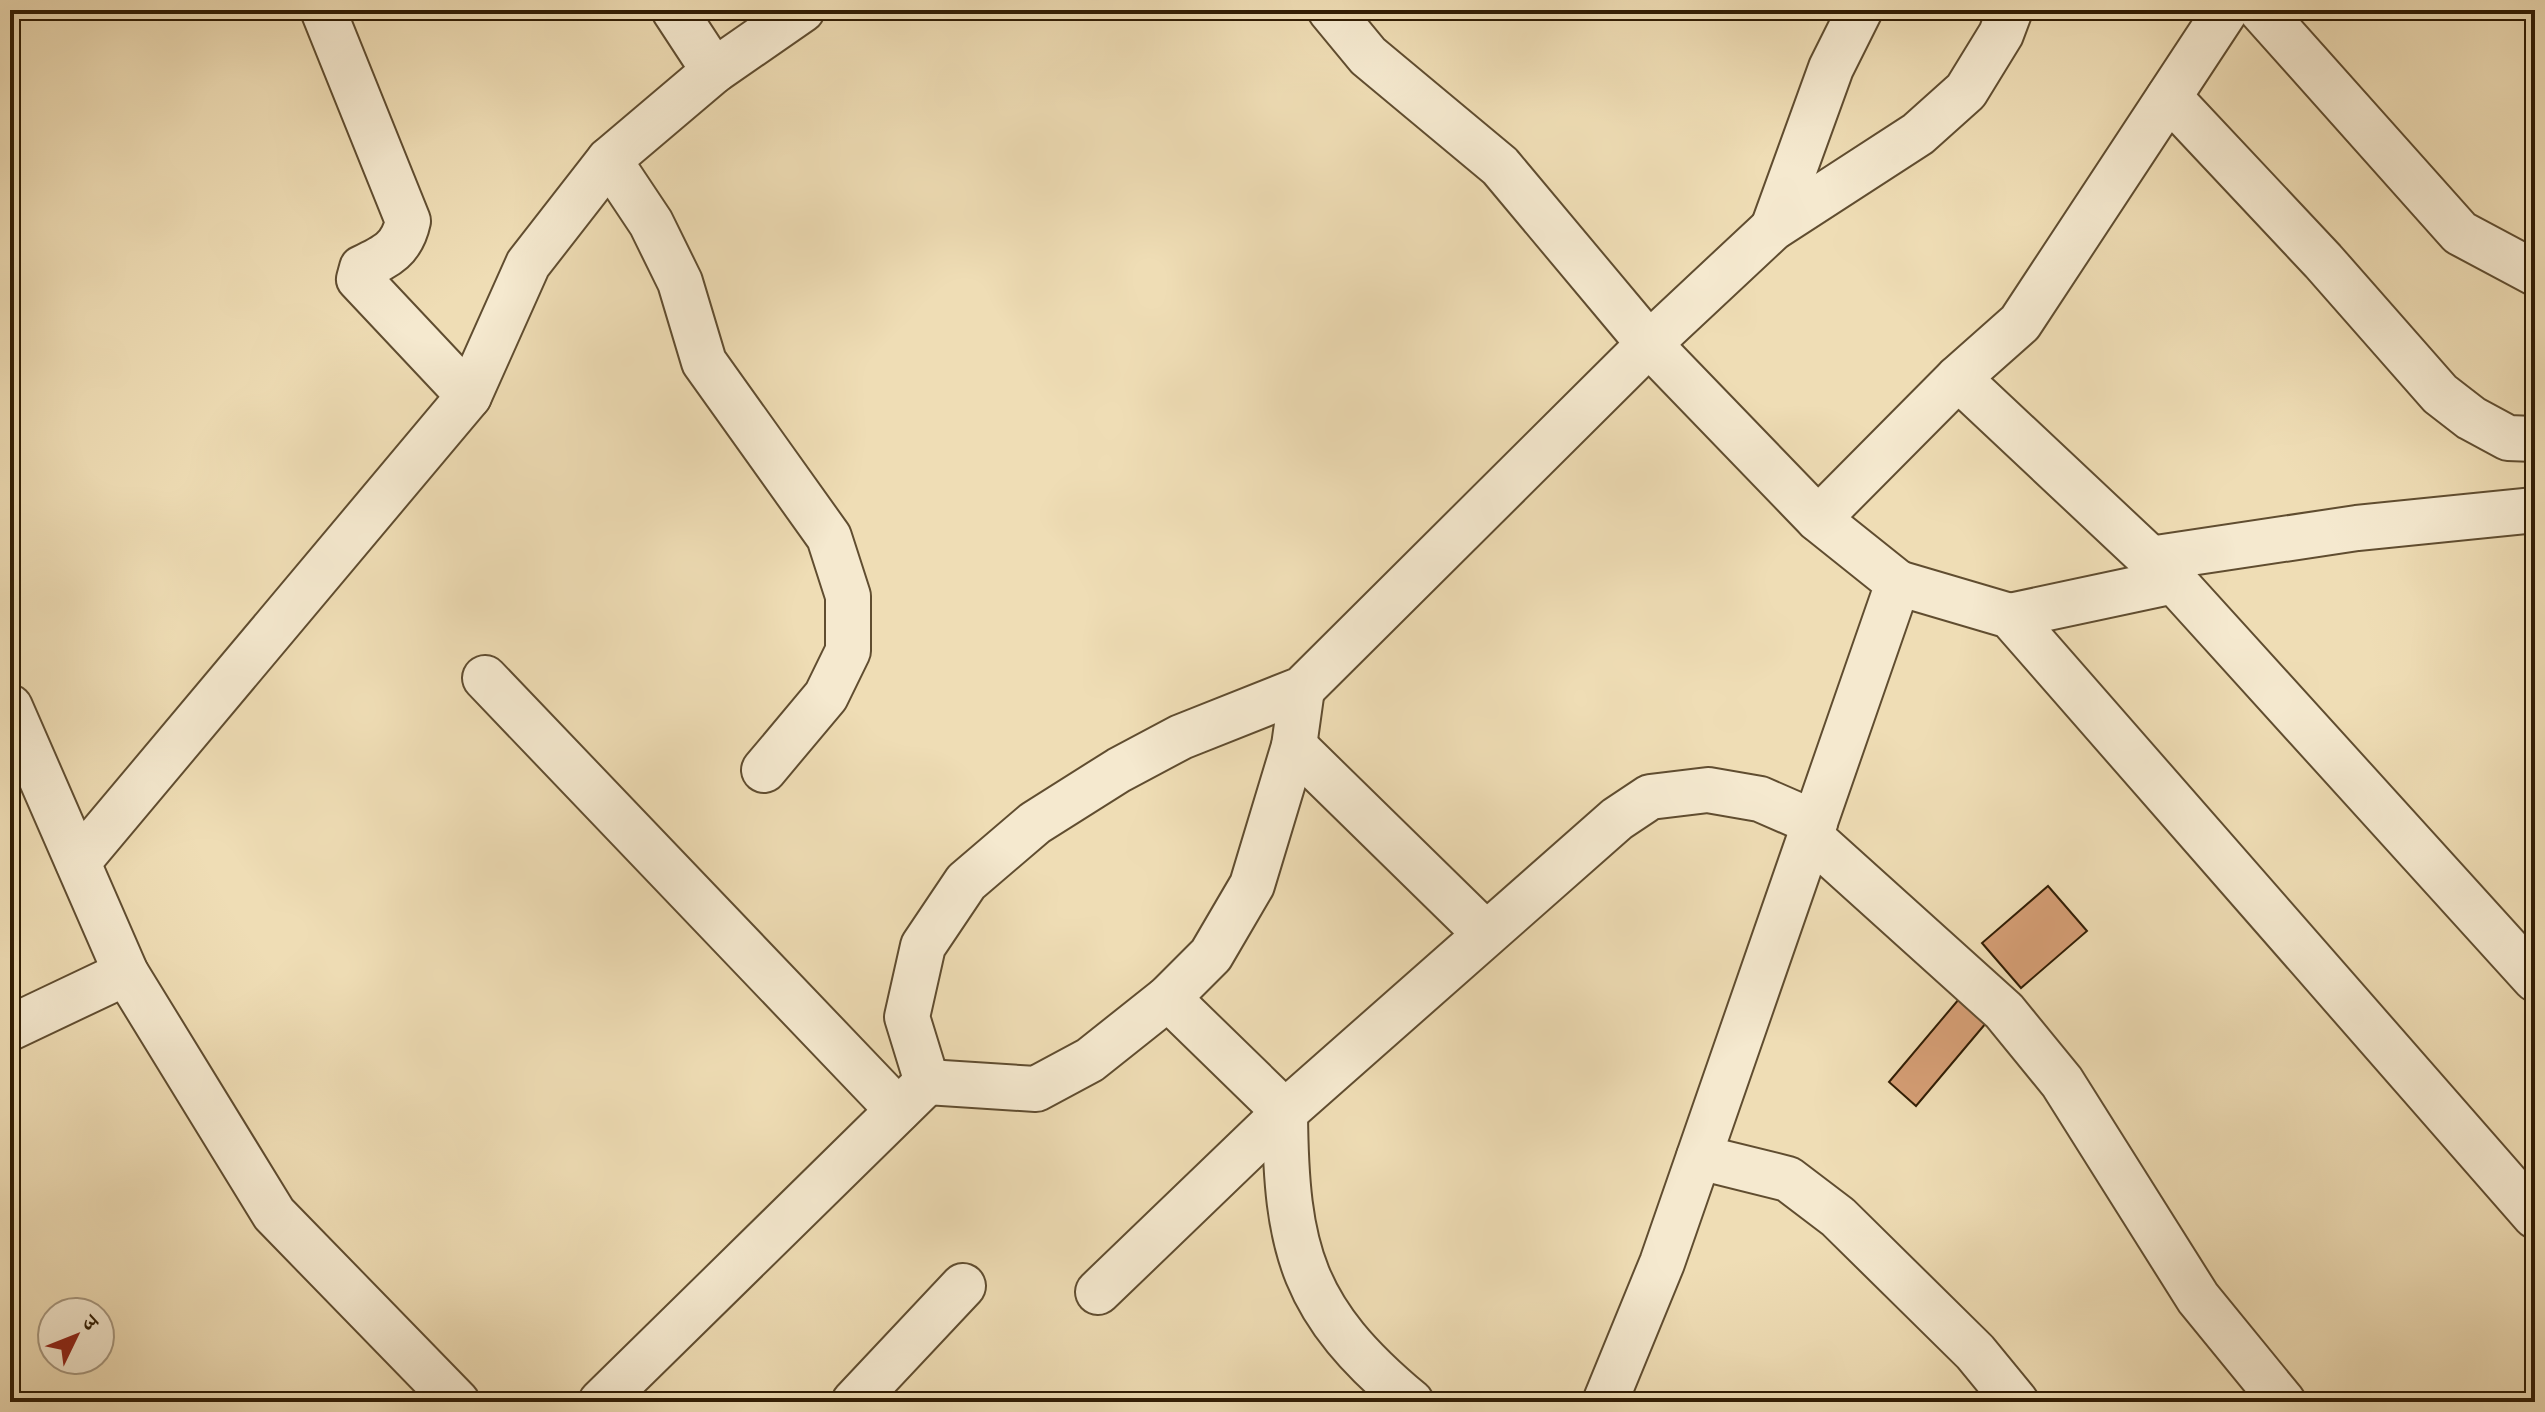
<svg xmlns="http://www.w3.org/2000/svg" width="2545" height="1412" font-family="Alegreya,'Noto Serif Devanagari',serif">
	<rect width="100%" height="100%" fill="#efddb5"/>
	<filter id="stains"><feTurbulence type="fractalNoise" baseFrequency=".0025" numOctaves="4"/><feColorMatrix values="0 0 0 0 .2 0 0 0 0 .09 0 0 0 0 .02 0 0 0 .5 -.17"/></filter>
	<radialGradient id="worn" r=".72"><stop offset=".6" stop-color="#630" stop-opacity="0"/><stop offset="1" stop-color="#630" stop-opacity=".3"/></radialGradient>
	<g fill="#d59e75" stroke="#311d04" stroke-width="2">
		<path d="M2048 886 2087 931 2021 988 1982 943Z"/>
		<path d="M1959 999 1986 1023 1916 1106 1889 1082Z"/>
	</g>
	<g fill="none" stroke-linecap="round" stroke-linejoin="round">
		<g stroke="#604d30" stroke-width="48">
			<g id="minor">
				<path d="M323 10 408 221C402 249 387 256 362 268L359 279 469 396"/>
				<path d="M674 10 714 71"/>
				<path d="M1330 10 1368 56 1500 166 1649 344 1818 519 1898 583 1662 1263 1605 1402"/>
				<path d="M2261 10 2460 233 2535 273"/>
				<path d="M2169 97 2323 261 2440 394 2471 418 2508 438 2535 439"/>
				<path d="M609 160 651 223 680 282 704 362 829 537 848 596V651L826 696 764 770"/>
				<path d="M1958 378 2172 579"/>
				<path d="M1818 519 1958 378 2020 323 2226 10"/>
				<path d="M2150 559 2357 528 2535 510"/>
				<path d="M1898 583 2010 616 2535 1216"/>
				<path d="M2010 616 2174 581 2535 979"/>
				<path d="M485 678 898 1110"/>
				<path d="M10 707 126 973 274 1214 457 1402"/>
				<path d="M1294 746 1486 934"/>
				<path d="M1811 837 2004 1011 2062 1082 2198 1298 2283 1402"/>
				<path d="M78 862 469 396 528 264 609 160 714 71 802 10"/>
				<path d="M1168 998 1285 1112C1286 1251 1302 1311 1411 1402"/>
				<path d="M10 1028 126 973"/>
				<path d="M1699 1157 1788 1179 1838 1217 1975 1352 2016 1402"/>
				<path d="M1098 1292 1285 1112 1617 819 1650 797 1708 790 1760 799 1815 823"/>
				<path d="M854 1402 963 1286"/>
			</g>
		</g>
		<g stroke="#604d30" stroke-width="48">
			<g id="tertiary">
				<path d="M1773 228 1831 68 1860 10"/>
				<path d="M927 1082 1036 1089 1090 1060 1168 998 1211 955 1252 885 1294 746 1302 689"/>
				<path d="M601 1402 927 1082 907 1017 923 946 966 882 1035 823 1119 770 1181 737 1302 689 1649 344 1773 228 1918 134 1966 91 2001 34 2010 10"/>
			</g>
		</g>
		<use href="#minor" stroke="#f5e9cf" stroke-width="44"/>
		<use href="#tertiary" stroke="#f5e9cf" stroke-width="44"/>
	</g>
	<rect width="2545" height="1412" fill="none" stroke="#efddb5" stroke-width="40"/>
	<rect x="12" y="12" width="2521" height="1388" fill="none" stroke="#311d04" stroke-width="4"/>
	<rect x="20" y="20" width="2505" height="1372" fill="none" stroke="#311d04" stroke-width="2"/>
	<g transform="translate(76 1336) rotate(47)"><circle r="38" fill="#f5e9cf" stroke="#a7977e" stroke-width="2"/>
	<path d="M0-6L14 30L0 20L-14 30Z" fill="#8f2418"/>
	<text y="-12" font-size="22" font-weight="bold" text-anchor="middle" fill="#311d04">उ</text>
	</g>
	<rect width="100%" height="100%" filter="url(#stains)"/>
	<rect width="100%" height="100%" fill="url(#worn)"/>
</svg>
